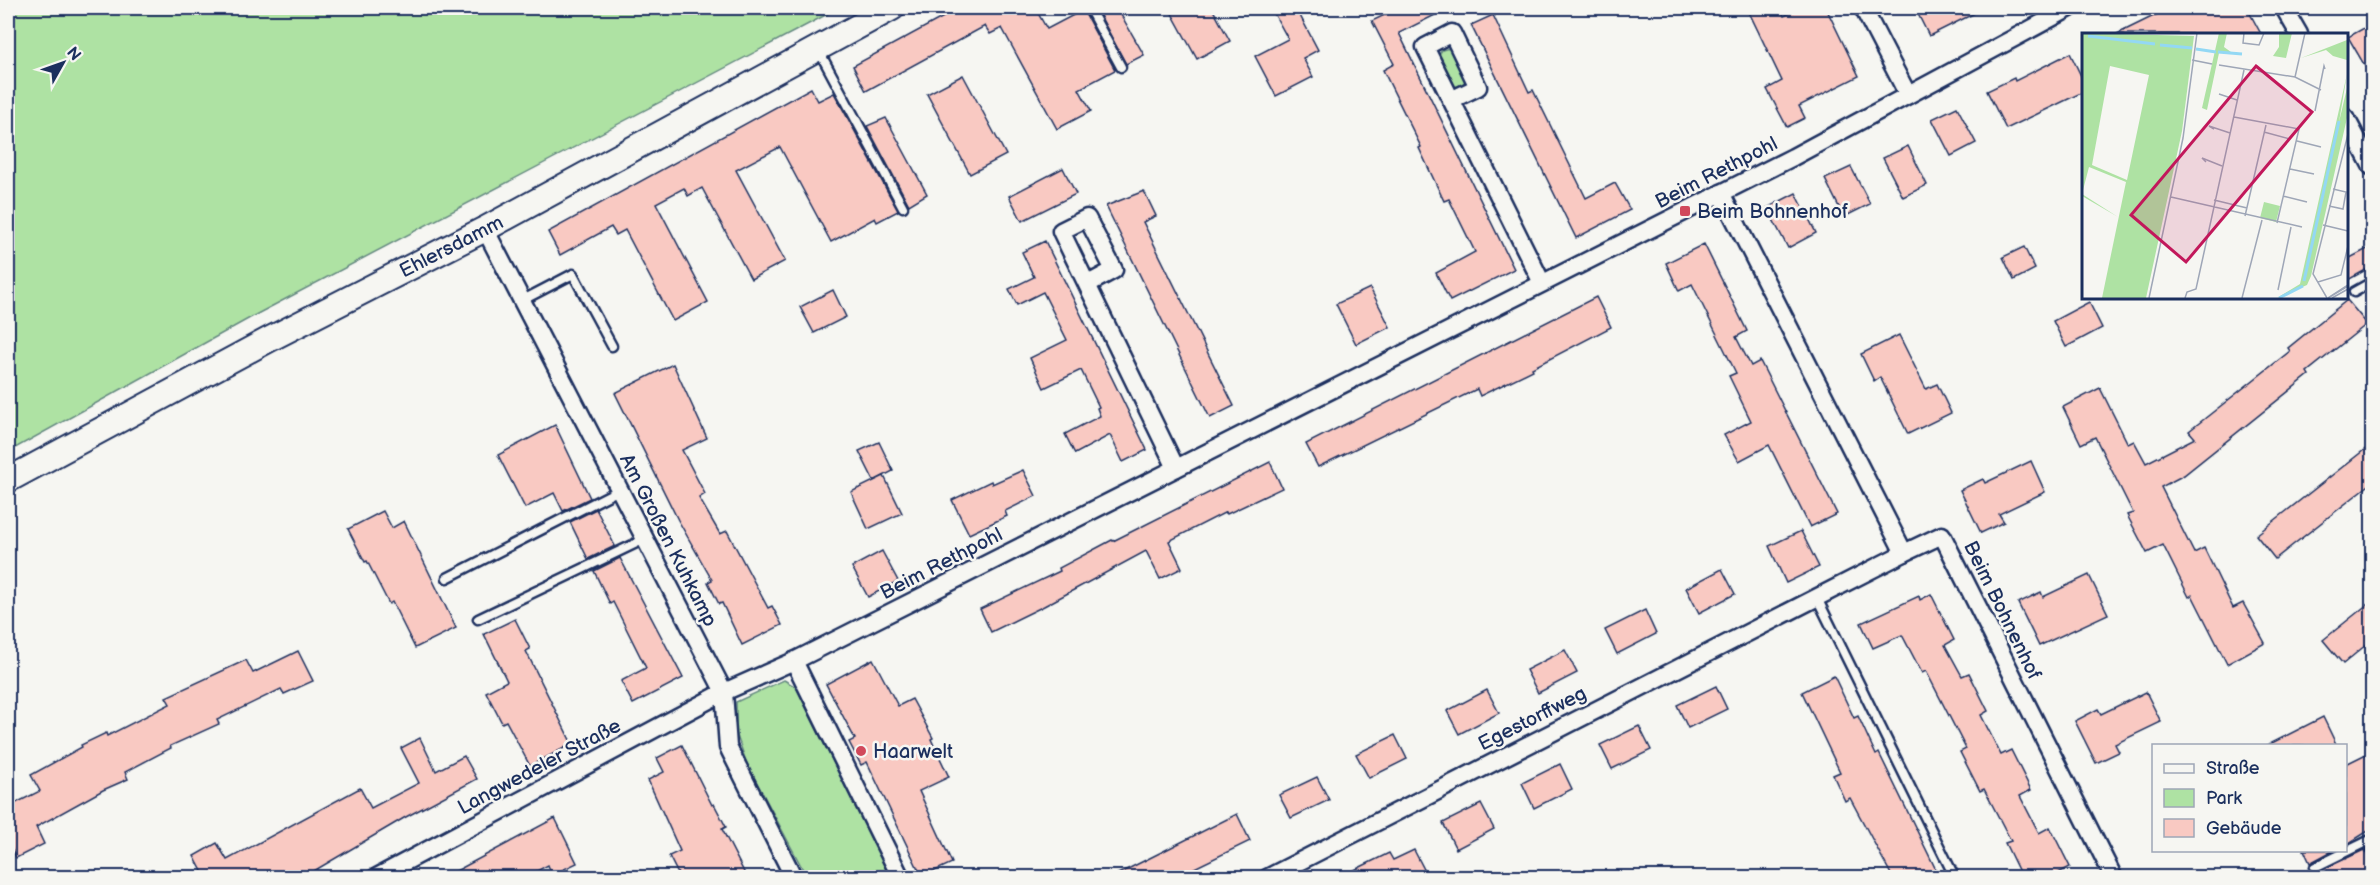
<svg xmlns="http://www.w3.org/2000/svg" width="2380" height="885" font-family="'Balsamiq Sans',sans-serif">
	<rect width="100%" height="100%" fill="#f6f6f2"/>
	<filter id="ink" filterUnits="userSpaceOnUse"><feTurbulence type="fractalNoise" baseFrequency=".0167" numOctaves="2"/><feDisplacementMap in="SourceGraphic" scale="12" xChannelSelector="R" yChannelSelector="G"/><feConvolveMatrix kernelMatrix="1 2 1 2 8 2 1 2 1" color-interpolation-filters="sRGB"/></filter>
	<g filter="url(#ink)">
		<g fill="#aee2a3" stroke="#648880" stroke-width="1.5">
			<path d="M8 8H839L259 313 8 452Z"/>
			<path d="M1450 48 1466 79C1464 85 1458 87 1452 87L1438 56 1442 50Z"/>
			<path d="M784 680 796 687 890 877H807L747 764 736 733V702Z"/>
		</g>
		<g fill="#f9c9c2" stroke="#1b2f5e" stroke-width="1.5">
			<path d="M960 8H1035L1047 29 1083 10 1115 70 1079 89 1091 111 1057 129 1002 28 990 34 985 26 866 91 853 66Z"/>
			<path d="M1096 8H1117L1144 55 1126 64Z"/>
			<path d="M1169 8H1212L1230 41 1197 59Z"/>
			<path d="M1271 8H1296L1318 50 1303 58 1313 77 1276 96 1255 56 1288 39Z"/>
			<path d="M1399 8H1449L1399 33 1514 269 1450 301 1436 273 1475 252 1449 199 1444 201 1419 148 1421 147 1383 70 1394 64 1372 21Z"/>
			<path d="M1747 8H1780L1784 16 1801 8H1826L1859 76 1799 106 1805 118 1787 127 1767 89 1782 81Z"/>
			<path d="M1915 8H1985L1929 36Z"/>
			<path d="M2170 8H2247L2261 34H2117Z"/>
			<path d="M1493 15 1529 92 1533 90 1586 198 1615 183 1630 210 1576 238 1471 25Z"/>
			<path d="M2373 23V80L2348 37Z"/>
			<path d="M2070 53 2083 80V92L2006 129 1987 91 2014 78 2015 81Z"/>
			<path d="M963 75 1006 155 970 174 927 94Z"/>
			<path d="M811 88 818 101 834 93 898 211 877 222 875 218 831 242 780 147 736 170 785 261 751 279 702 188 688 196 684 188 656 203 708 302 673 321 625 230 616 235 611 227 560 255 548 232Z"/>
			<path d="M1957 107 1976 143 1951 156 1932 119Z"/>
			<path d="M886 118 927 194 909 205 867 126Z"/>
			<path d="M1908 146 1927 185 1903 197 1883 158Z"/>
			<path d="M1851 167 1870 204 1844 217 1825 179Z"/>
			<path d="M1063 168 1076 194 1022 221 1009 196Z"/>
			<path d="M1144 191 1156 216 1143 222 1234 406 1210 418 1106 206Z"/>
			<path d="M1796 193 1816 233 1788 248 1767 208Z"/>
			<path d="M1045 241 1147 450 1123 462 1110 435 1075 454 1065 434 1100 416 1097 408 1099 407 1081 370 1044 388 1030 358 1067 340 1043 292 1017 305 1009 289 1034 277 1022 252Z"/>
			<path d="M1704 244 1747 331 1736 337 1751 366 1760 361 1837 514 1810 527 1769 445 1739 461 1724 435 1751 421 1729 376 1736 373 1692 284 1679 291 1666 263Z"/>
			<path d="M2373 246V266L2346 281V260Z"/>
			<path d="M2024 247 2035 269 2014 280 2003 257Z"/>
			<path d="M1370 288 1390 327 1356 344 1336 304Z"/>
			<path d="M833 290 846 317 814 333 800 307Z"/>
			<path d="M1596 297 1611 327 1532 368 1533 370 1480 396 1477 389 1318 467 1306 444Z"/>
			<path d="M2347 300 2367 324 2307 372 2309 375 2184 475 2161 487 2194 553 2204 548 2233 608 2243 603 2265 643 2227 664 2192 595 2189 597 2163 545 2147 553 2127 515 2133 513 2095 437 2081 444 2063 407 2100 388 2128 444 2134 441 2146 463 2195 438 2189 431 2290 351 2288 348Z"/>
			<path d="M2089 302 2102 328 2066 347 2053 321Z"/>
			<path d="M1899 335 1926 389 1937 384 1951 413 1908 434 1880 377 1874 381 1861 354Z"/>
			<path d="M673 364 707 438 682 450 705 494 699 498 720 534 727 531 768 608 772 606 782 625 742 645 722 603 719 604 708 582 712 580 678 520 615 393Z"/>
			<path d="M555 425 590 498 563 511 554 493 525 508 498 455Z"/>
			<path d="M879 442 893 471 874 481 859 451Z"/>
			<path d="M2373 443V482L2275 559 2256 535Z"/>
			<path d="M2031 461 2045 492 1999 514 2004 522 1981 533 1960 490 1983 479 1985 483Z"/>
			<path d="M1270 462 1282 488 1227 514 1226 512 1169 541 1182 568 1160 579 1146 551 1044 606 991 632 980 609 1060 571 1059 568 1112 540 1113 541Z"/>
			<path d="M1023 470 1036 496 1005 511 1007 516 969 534 952 500 991 481 992 484Z"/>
			<path d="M884 476 902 513 868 529 851 492Z"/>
			<path d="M596 509 615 546 588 559 570 522Z"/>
			<path d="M383 511 392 528 404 521 456 628 415 648 392 602 389 604 367 561 365 562 348 529Z"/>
			<path d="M1801 531 1819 567 1786 583 1769 546Z"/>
			<path d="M882 551 898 581 868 597 852 567Z"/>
			<path d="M620 558 683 678 633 704 621 681 646 668 613 602 610 604 594 571Z"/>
			<path d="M1722 569 1735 594 1699 613 1686 588Z"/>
			<path d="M2089 575 2108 614 2039 646 2018 603 2041 592 2043 597Z"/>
			<path d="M1931 594 1954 640 1945 645 1962 676 1969 673 1988 711 1981 715 2001 755 2011 750 2031 790 2020 796 2039 833 2050 827 2070 867 2049 878H2022L2005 843 2011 841 1984 789 1980 791 1960 752 1966 749 1926 671 1922 673 1902 635 1873 648 1861 623 1919 596 1920 600Z"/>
			<path d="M2373 600V639L2343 664 2323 640Z"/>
			<path d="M1645 610 1656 634 1617 654 1605 630Z"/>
			<path d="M515 619 530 649 526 651 572 744 530 766 506 721 502 723 486 692 507 681 484 634Z"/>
			<path d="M1565 650 1577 673 1538 693 1526 670Z"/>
			<path d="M298 651 313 681 284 694 281 689 217 720 219 724 170 746 171 748 125 772 128 779 103 790 36 827 44 844 16 858 8 841V807L40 791 31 775 82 747 81 745 106 733 107 736 170 704 166 697 246 660 253 673Z"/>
			<path d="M873 659 898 706 912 699 933 738 931 739 949 777 919 791 952 863 922 877 867 762 861 765 849 742 855 739 826 684Z"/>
			<path d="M1834 676 1854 718 1858 716 1876 755 1879 753 1940 878H1893L1850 798 1845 801 1833 775 1840 772 1802 692Z"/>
			<path d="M1716 686 1727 709 1688 728 1677 705Z"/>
			<path d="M1487 690 1499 713 1459 734 1447 711Z"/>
			<path d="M2146 692 2161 722 2115 744 2119 752 2096 763 2075 721 2098 709 2101 714Z"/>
			<path d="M2323 717 2337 746H2266Z"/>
			<path d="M1639 726 1651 750 1612 769 1600 745Z"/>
			<path d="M1395 735 1407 759 1369 778 1356 754Z"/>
			<path d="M420 738 436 771 464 756 477 779 404 818 302 878H195L203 873 194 856 217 843 227 860 360 788 371 808 419 783 401 748Z"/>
			<path d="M682 745 712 805 714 804 726 827 722 829 747 878H680L669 856 680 851 648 780 664 772 657 758Z"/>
			<path d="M2366 754 2373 767V828L2346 845V764Z"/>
			<path d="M1560 764 1572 789 1534 808 1522 783Z"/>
			<path d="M1317 777 1329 800 1291 818 1279 795Z"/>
			<path d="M1481 804 1494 829 1456 849 1443 823Z"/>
			<path d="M1237 814 1250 841 1174 878H1110Z"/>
			<path d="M555 818 577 863 552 875 548 865 524 878H443Z"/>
			<path d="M1414 850 1428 877 1338 878 1389 853 1393 860Z"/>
			<path d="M2304 850H2334L2310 863Z"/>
			<path d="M2364 850 2373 864V874L2366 878H2317L2315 873Z"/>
		</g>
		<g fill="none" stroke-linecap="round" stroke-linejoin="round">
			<g stroke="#1b2f5e" stroke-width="13">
				<g id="lane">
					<path d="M1089 8 1121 67"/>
					<path d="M819 51 903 207"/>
					<path d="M2354 292 2372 282"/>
					<path d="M523 300 573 274 612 346"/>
					<path d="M447 578 619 490"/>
					<path d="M1817 598 1955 878"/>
					<path d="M478 619 645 539"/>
					<path d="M2368 842 2372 852"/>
					<path d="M2315 867 2372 839"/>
				</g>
			</g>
			<g stroke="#1b2f5e" stroke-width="21">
				<g id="street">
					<path d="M1863 8 1908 95"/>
					<path d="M2284 8 2299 34"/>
					<path d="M1451 100 1478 87 1452 33 1425 47 1542 283"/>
					<path d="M2346 118 2372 167"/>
					<path d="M1721 193 1904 553 1942 535 2114 878"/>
					<path d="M485 229 724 692 728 747 794 878"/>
					<path d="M1088 284 1114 270 1087 218 1061 231 1176 468"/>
					<path d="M794 661 901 878"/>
					<path d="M375 878 724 692 794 661 1793 157 2070 8"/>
					<path d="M1267 878 1904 553"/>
				</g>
			</g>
			<g stroke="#1b2f5e" stroke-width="28">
				<path id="secondary" d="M8 480 268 340 485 229 892 8"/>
			</g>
			<use href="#lane" stroke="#f6f6f2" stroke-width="8"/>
			<use href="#street" stroke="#f6f6f2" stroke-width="16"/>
			<use href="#secondary" stroke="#f6f6f2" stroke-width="24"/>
		</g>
	</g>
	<g fill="#d1495b" stroke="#f6f6f2" stroke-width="2">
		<rect x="1679" y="205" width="12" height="12" rx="3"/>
		<circle cx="861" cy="751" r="6"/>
	</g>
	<g text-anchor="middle" stroke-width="5" stroke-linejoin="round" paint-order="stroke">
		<g font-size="20" fill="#1b2f5e" stroke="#f6f6f2">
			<text transform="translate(1716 172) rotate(-27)" y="7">Beim Rethpohl</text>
			<text transform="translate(451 246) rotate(-27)" y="7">Ehlersdamm</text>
			<text transform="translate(669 540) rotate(63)" y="7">Am Großen Kuhkamp</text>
			<text transform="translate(941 563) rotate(-27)" y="7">Beim Rethpohl</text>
			<text transform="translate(2003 610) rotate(64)" y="7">Beim Bohnenhof</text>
			<text transform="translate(1532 718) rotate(-27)" y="7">Egestorffweg</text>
			<text transform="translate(539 766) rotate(-28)" y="7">Langwedeler Straße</text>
		</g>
		<g font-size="20" fill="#1b2f5e" stroke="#f6f6f2" text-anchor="start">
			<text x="1697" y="218">Beim Bohnenhof</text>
			<text x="873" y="758">Haarwelt</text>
		</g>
	</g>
	<g transform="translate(2082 33)">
		<rect width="266" height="266" fill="#f6f6f2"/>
		<path d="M0 0 112 3 100 98 64 265H20L44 149 7 134 0 161 36 184 0 163ZM28 33 67 42 45 147 10 132ZM137 0H145L142 14 149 19 137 20 125 77 120 75ZM197 0H210L204 25 191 23 197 14ZM265 7V27L251 23 244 17 219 25ZM265 41 257 89 265 55V85L229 243 225 252 195 265 218 251ZM182 169 198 173 194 189 178 185Z" fill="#aee2a3" fill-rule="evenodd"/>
		<path fill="none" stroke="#93d8f4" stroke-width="3" d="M6 3 73 11M78 12 110 15M114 16 134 19M136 19 160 21M222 248 257 88M197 265 221 253"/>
		<path fill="none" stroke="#9ea6b7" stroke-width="1.5" d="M162 0 161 10 177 12 182 0M110 27 130 31M137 32 213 44 239 57M213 44 223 0M137 61 155 67M233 78 242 33 243 36M152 84 217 96 195 190M132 96 127 93 148 100M182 99 208 106M215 108 239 114M124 129 120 125 140 133M208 136 232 141M201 163 225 169M89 164 220 194M132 167 165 175M247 173 261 176 264 159 251 156M163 183 184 92M241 192 266 198M236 249 259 242 266 213M196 257 209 194M67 265 101 105 115 0M103 265 105 259 114 256 162 37M160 265 180 187M245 265 231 241 266 101M246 265 266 252M246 265 266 253M250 265 266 256"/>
		<path fill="#c2185b" fill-opacity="0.15" stroke="#c2185b" stroke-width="3" d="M174 33 230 79 104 229 49 182Z"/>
		<rect width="266" height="266" fill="none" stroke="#1b2f5e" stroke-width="3"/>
	</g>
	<rect width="2380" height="885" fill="none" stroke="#f6f6f2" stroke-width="30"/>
	<rect x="15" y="15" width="2350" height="855" fill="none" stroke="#1b2f5e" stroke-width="2" filter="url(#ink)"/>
	<rect x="2152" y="744" width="195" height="108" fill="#f6f6f2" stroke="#9ea6b7" stroke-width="1.5"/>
	<rect x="2164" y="764" width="30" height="9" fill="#f6f6f2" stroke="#9ea6b7" stroke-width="1.5"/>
	<text x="2206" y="774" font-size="18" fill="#1b2f5e">Straße</text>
	<rect x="2164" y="789" width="30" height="18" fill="#aee2a3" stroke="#9ea6b7" stroke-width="1.5"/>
	<text x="2206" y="804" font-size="18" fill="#1b2f5e">Park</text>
	<rect x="2164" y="819" width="30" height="18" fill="#f9c9c2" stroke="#9ea6b7" stroke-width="1.5"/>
	<text x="2206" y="834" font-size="18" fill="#1b2f5e">Gebäude</text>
	<g transform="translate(63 63) rotate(50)" stroke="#f6f6f2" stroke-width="4.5" paint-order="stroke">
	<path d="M0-4.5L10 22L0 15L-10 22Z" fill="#1b2f5e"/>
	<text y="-9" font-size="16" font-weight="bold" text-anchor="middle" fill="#1b2f5e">N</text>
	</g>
</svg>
